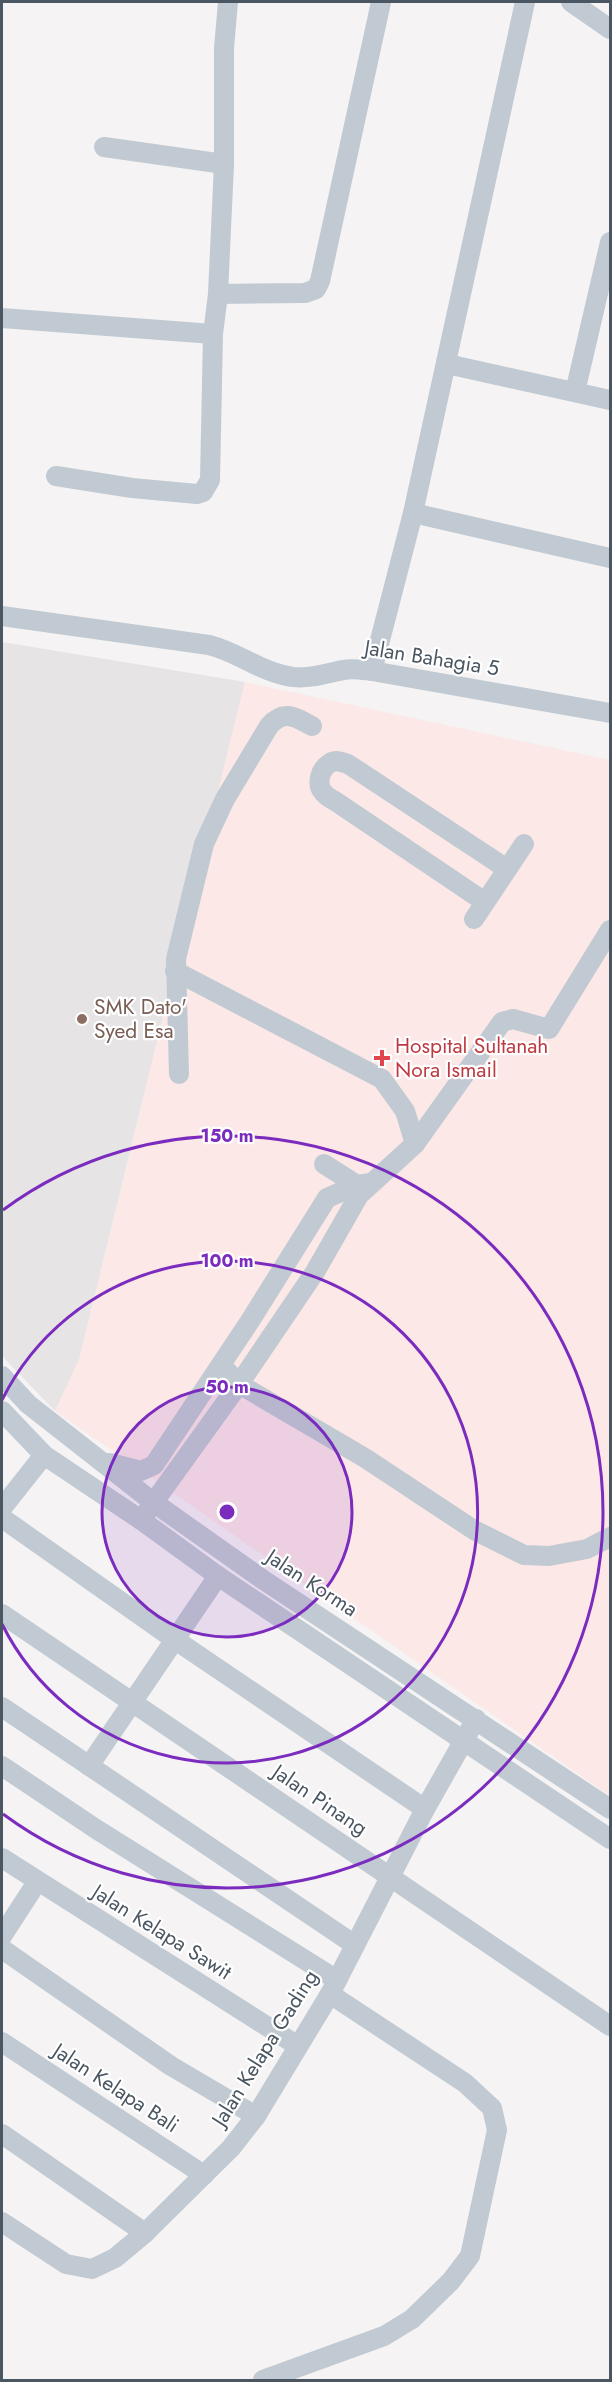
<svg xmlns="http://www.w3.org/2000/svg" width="612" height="2382" font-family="Jost,sans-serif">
	<rect width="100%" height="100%" fill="#f5f3f3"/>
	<path fill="#e6e4e5" d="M2 642 245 682 78 1364 55 1411 2 1356Z"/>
	<path fill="#fce8e6" d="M245 682 610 760V1796L55 1411 80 1357Z"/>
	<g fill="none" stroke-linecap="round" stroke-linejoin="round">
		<g stroke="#c1cad2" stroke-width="20">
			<path d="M571 2 610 29"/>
			<path d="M104 147 224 164"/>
			<path d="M218 294 305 293 316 289 320 281 381 2"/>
			<path d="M2 318 213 334"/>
			<path d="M447 364 610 400"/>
			<path d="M575 392 610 242"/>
			<path d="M56 476 132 488 197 494 203 492 210 480 213 334 218 294 224 164V48L228 2"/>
			<path d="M413 513 610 558"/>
			<path d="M2 616 209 645C238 652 262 673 293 677 312 679 325 673 344 670 352 668 363 670 372 671L610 713"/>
			<path d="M372 671 413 513 525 2"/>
			<path d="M485 902 335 801C331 799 326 796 323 792 316 784 320 769 330 763 336 759 342 762 348 764L507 869"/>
			<path d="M474 919 524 844"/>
			<path d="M175 971 382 1079 405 1111 415 1144"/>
			<path d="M179 1074 176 959 204 844 225 799 269 726C284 709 295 717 312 726"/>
			<path d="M324 1164 357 1185 359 1194"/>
			<path d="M221 1365 239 1384 365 1458 474 1530 524 1555 549 1556 587 1549 610 1537"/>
			<path d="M2 1376 28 1404 153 1502 262 1579 610 1809"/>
			<path d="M2 1411 44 1455 141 1520 218 1576 610 1839"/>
			<path d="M110 1463 141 1471 154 1465 250 1321 327 1198 357 1185 371 1183"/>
			<path d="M2 1508 44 1455"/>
			<path d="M2 1518 174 1639 425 1809"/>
			<path d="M141 1520 239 1384 315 1272 359 1195 415 1144 502 1022 513 1019 549 1029 610 930"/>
			<path d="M2 1614 610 2026"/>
			<path d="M2 1707 355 1945"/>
			<path d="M2 1766 96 1829 337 1980"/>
			<path d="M89 1766 218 1576"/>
			<path d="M2 1858 298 2046"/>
			<path d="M2 1936 37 1882"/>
			<path d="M2 1949 171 2066 256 2116"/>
			<path d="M2 2042 204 2175"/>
			<path d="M2 2134 145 2233"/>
			<path d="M2 2222 66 2264 92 2269 115 2258 145 2233 231 2148 256 2116 330 1994 425 1809 476 1719"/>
			<path d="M263 2380 384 2336 412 2319 451 2281 470 2256 497 2130 492 2108 465 2083 330 1994"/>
		</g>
	</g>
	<circle cx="227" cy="1512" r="125" fill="#7b2cbf" fill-opacity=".12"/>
	<g fill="none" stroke="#7b2cbf" stroke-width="3">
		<circle cx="227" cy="1512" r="125"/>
		<path d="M2 1400A251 251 0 1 1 2 1624"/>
		<path d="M3 1210A376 376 0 1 1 3 1814"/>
	</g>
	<circle fill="#8d6e63" stroke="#fff" stroke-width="2" cx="82" cy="1019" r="6"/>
	<path fill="#e0444e" stroke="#fff" stroke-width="2" d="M379 1049h6v6h6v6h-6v6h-6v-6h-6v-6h6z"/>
	<g text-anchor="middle" stroke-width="4.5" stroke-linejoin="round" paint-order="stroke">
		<g font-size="21" fill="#4a5661" stroke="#fff">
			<text transform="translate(432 658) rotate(9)" y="7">Jalan Bahagia 5</text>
			<text transform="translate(312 1583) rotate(33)" y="7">Jalan Korma</text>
			<text transform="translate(320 1800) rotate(34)" y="7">Jalan Pinang</text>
			<text transform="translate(162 1932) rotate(32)" y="7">Jalan Kelapa Sawit</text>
			<text transform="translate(265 2048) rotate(-58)" y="7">Jalan Kelapa Gading</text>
			<text transform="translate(116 2088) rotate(33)" y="7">Jalan Kelapa Bali</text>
		</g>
		<g font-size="21" fill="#785e54" stroke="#fff" text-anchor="start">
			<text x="94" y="1014">SMK Dato'<tspan x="94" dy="24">Syed Esa</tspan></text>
		</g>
		<g font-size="21" fill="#be3a42" stroke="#fff" text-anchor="start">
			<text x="395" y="1053">Hospital Sultanah<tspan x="395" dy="24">Nora Ismail</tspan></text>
		</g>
	</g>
	<circle cx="227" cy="1512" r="9" fill="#7b2cbf" stroke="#fff" stroke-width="3"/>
	<g font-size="18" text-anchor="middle" font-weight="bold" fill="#7b2cbf" stroke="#fff" stroke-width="4.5" stroke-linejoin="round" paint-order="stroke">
		<text x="227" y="1142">150 m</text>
		<text x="227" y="1267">100 m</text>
		<text x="227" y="1393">50 m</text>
	</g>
	<rect width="612" height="2382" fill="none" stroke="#4a5661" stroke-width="6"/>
</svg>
